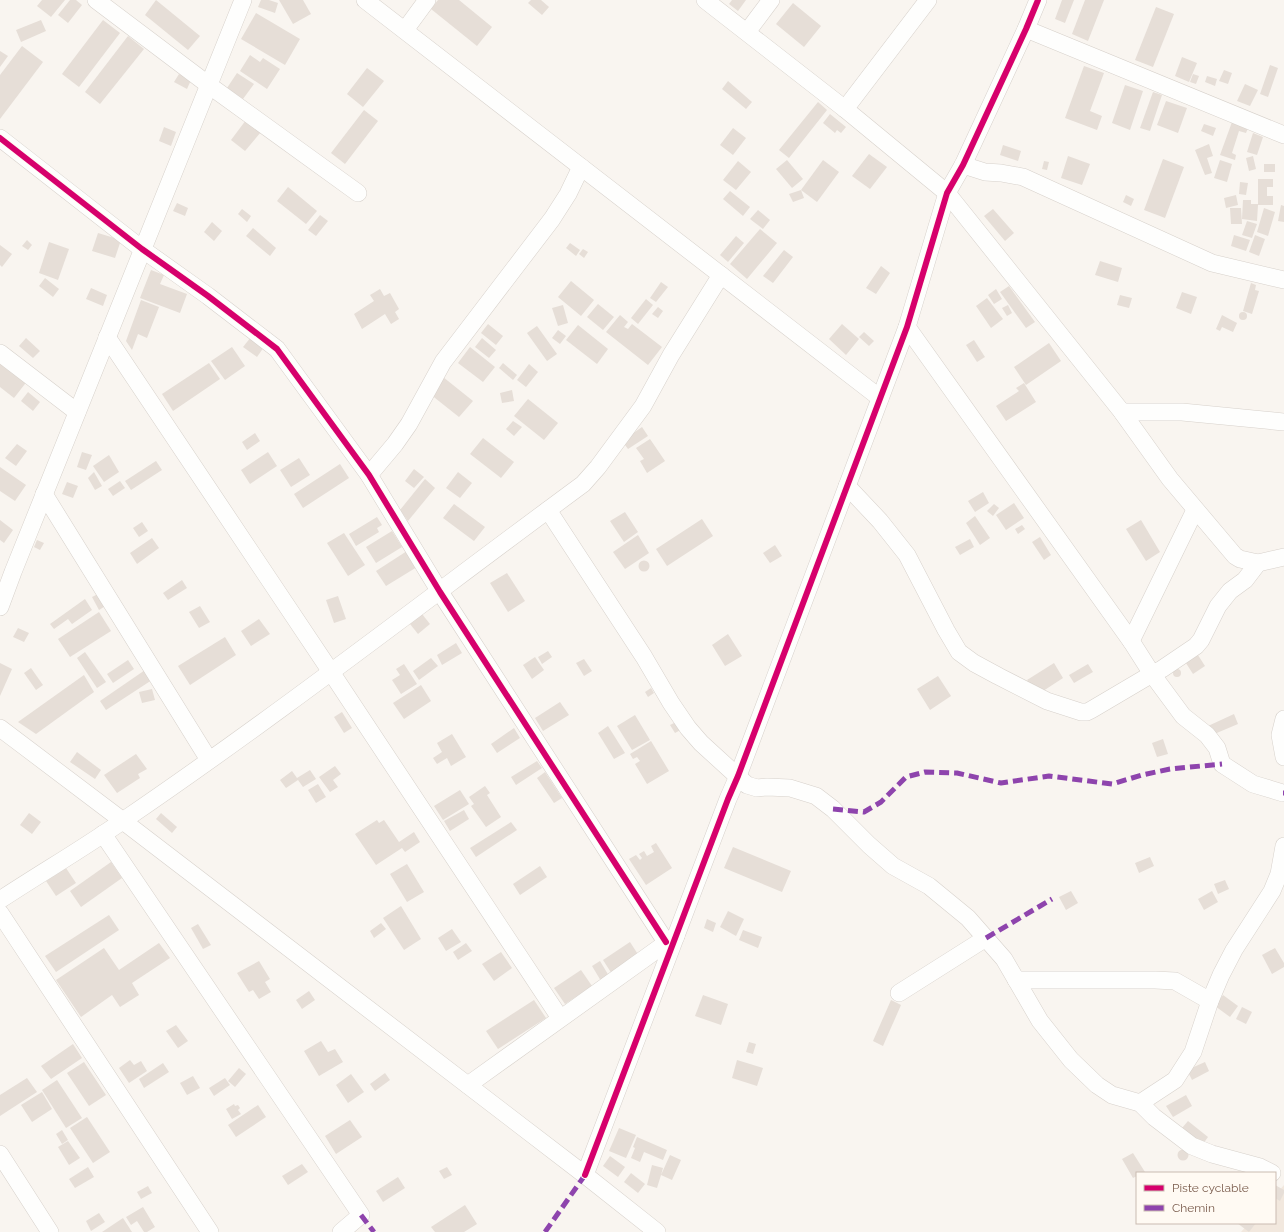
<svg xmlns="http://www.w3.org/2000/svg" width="1284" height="1232" font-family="Raleway,sans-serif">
	<rect width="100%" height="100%" fill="#f9f5f0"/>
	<path fill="#f2e8de" d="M1284 1185V1232H1241L1249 1223H1275V1195Z"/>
	<g fill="#e6ded7">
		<path d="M42 0H65L51 17 37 6Z"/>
		<path d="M70 0H76L82 5 68 23 58 15Z"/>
		<path d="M156 0 200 36 188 50 145 15Z"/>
		<path d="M261 0H269L278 3 275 13 258 7Z"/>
		<path d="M279 0H303L311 14 293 24Z"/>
		<path d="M438 0H459L492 27 477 46 431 9Z"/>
		<path d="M531 0H541L549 7 542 15 528 3Z"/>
		<path d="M732 0H746L738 11 729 4Z"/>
		<path d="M1062 0H1074L1065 23 1055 19Z"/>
		<path d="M1085 0H1104L1088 41 1072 34Z"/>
		<path d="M793 3 821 26 804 47 776 24Z"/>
		<path d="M1156 7 1174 14 1153 67 1135 60Z"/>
		<path d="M256 13 300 39 285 65 241 39Z"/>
		<path d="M41 20 46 31 21 42 16 30Z"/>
		<path d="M103 20 120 33 79 87 62 74Z"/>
		<path d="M128 36 144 49 100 104 85 92Z"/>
		<path d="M22 46 43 62 0 119V75Z"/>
		<path d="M0 51 8 56 0 67Z"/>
		<path d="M250 55 260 62 263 58 280 69 267 89 240 71Z"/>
		<path d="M1182 57 1197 63 1189 82 1175 76Z"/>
		<path d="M1270 65 1278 68 1268 97 1260 94Z"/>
		<path d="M1084 66 1104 73 1090 111 1102 116 1097 130 1065 118Z"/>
		<path d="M367 68 384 81 363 107 347 94Z"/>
		<path d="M1224 70 1232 73 1228 84 1219 81Z"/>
		<path d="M237 73 254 84 243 99 227 88Z"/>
		<path d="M179 74 191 80 187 89 174 82Z"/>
		<path d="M1193 74 1199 76 1196 84 1190 82Z"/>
		<path d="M1207 76 1217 79 1215 86 1205 82Z"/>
		<path d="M728 81 752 102 746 109 722 89Z"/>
		<path d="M1245 84 1258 90 1250 106 1237 101Z"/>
		<path d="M1125 85 1143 91 1130 130 1112 123Z"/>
		<path d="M1153 92 1162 95 1150 131 1140 128Z"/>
		<path d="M1166 101 1187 108 1178 133 1157 125Z"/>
		<path d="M818 102 827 110 789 158 779 150Z"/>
		<path d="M364 110 378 121 345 164 331 153Z"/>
		<path d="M830 114 846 127 841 133 837 130 835 133 823 123Z"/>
		<path d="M246 120 261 132 245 151 231 140Z"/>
		<path d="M1232 122 1248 128 1246 133 1239 131 1232 153 1236 155 1235 160 1220 155Z"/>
		<path d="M1204 124 1216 128 1213 136 1201 131Z"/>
		<path d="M164 127 176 132 171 146 159 141Z"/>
		<path d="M733 128 746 138 733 155 720 145Z"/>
		<path d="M1253 133 1263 137 1257 155 1247 152Z"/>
		<path d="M1209 144 1213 156 1207 158 1212 173 1205 175 1195 150Z"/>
		<path d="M1003 145 1021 151 1018 161 1000 155Z"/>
		<path d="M869 154 887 167 870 189 852 176Z"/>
		<path d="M1068 156 1090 164 1082 185 1061 178Z"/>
		<path d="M1253 156 1256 169 1249 171 1246 158Z"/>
		<path d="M1163 159 1184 167 1165 218 1144 210Z"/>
		<path d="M787 160 803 179 792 188 776 169Z"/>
		<path d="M823 160 839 172 817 202 801 190Z"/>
		<path d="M1220 160 1232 164 1227 182 1214 178Z"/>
		<path d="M738 161 751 172 736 190 723 180Z"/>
		<path d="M1044 161 1049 162 1047 170 1042 169Z"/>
		<rect x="1264" y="164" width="11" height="8"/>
		<path d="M1258 179H1273V187H1267V196H1273V205H1258L1257 221 1242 219 1243 200H1251V204H1258Z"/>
		<path d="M1240 182 1248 183 1246 195 1239 194Z"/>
		<path d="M288 187 317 211 306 224 277 201Z"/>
		<path d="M801 190 804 198 793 202 789 194Z"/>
		<path d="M730 191 750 207 743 216 723 199Z"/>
		<path d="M1126 195 1134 199 1131 206 1123 202Z"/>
		<path d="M1236 195 1238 205 1226 208 1224 198Z"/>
		<path d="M177 203 188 208 185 216 173 211Z"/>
		<path d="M1281 205 1284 206V222L1278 221Z"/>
		<path d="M1230 208H1241L1242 224H1231Z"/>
		<path d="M1264 208 1275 212 1268 236 1257 232Z"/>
		<path d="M242 209 251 216 247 222 238 214Z"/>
		<path d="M993 209 1014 233 1005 241 984 216Z"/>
		<path d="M758 210 770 220 763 229 750 219Z"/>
		<path d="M320 215 328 221 316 236 308 230Z"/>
		<path d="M1247 221 1257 224 1252 238 1242 235Z"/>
		<path d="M212 222 222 231 214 241 204 232Z"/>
		<path d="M253 228 276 248 270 256 246 236Z"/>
		<path d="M760 229 777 243 747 279 730 264Z"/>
		<path d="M98 233 121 240 115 258 92 251Z"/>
		<path d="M1234 235 1250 240 1246 251 1231 246Z"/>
		<path d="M1255 235 1265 239 1259 256 1249 252Z"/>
		<path d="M736 236 744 243 728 262 720 255Z"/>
		<path d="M27 240 32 245 28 250 22 246Z"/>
		<path d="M49 242 69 249 58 280 39 273Z"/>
		<path d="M570 243 580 250 576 256 566 248Z"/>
		<path d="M0 245 12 254 2 267 0 265Z"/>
		<path d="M583 249 588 252 584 258 579 254Z"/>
		<path d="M784 250 793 257 773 283 763 276Z"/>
		<path d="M1100 261 1122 268 1118 282 1095 275Z"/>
		<path d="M881 266 890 273 876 294 866 288Z"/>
		<path d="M151 270 164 275 160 284 187 294 180 313 140 298Z"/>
		<path d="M45 278 59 289 53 297 39 286Z"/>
		<path d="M571 281 594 300 581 316 558 297Z"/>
		<path d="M661 282 668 287 656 302 650 298Z"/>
		<path d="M1251 283 1256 285 1255 290 1259 291 1252 314 1243 311Z"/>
		<path d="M1009 286 1035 322 1026 328 1000 292Z"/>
		<path d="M91 288 107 295 103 306 86 299Z"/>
		<path d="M380 289 384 296 390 293 399 309 395 312 399 319 391 324 385 314 362 329 354 314 374 301 370 295Z"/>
		<path d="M996 289 1002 299 994 304 988 295Z"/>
		<path d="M1182 292 1197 297 1191 314 1176 308Z"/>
		<path d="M1120 295 1132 298 1129 308 1117 305Z"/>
		<path d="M987 298 1003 319 991 328 976 306Z"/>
		<path d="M646 299 653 305 638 324 631 318Z"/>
		<path d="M141 300 159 307 147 338 138 334 132 350 126 341Z"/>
		<path d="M598 304 614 317 603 330 587 317Z"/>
		<path d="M563 305 568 323 558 326 552 308Z"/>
		<path d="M1008 305 1012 313 1007 316 1002 308Z"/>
		<path d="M658 307 663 311 658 318 652 314Z"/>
		<circle cx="1243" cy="316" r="4"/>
		<path d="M620 315 628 322 624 327 628 329 632 324 662 347 648 365 606 332Z"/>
		<path d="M1222 315 1237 323 1233 332 1222 327 1220 331 1216 329Z"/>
		<path d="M488 324 503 336 496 345 481 333Z"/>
		<path d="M842 324 859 339 846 355 829 339Z"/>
		<path d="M578 325 608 349 597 364 566 340Z"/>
		<path d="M537 326 557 354 547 361 527 333Z"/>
		<path d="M558 330 566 336 560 344 552 338Z"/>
		<path d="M864 332 874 341 869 346 859 337Z"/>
		<path d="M251 337 264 347 257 357 243 347Z"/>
		<path d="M26 338 40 351 33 358 19 346Z"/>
		<path d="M482 338 496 350 489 358 475 347Z"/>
		<path d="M974 340 985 357 977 362 966 345Z"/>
		<path d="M1049 343 1061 361 1026 385 1014 367Z"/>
		<path d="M232 347 245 366 225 380 211 361Z"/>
		<path d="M470 347 495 367 483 382 458 363Z"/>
		<path d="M0 358 28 380 14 398 0 387Z"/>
		<path d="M209 363 220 379 173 411 162 394Z"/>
		<path d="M503 363 517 375 513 380 499 368Z"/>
		<path d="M529 364 538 372 526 387 517 380Z"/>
		<path d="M443 377 473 401 459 417 430 394Z"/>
		<path d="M1024 383 1036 402 1006 421 996 406 1019 391 1016 388Z"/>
		<path d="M512 390 514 401 502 403 500 393Z"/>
		<path d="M28 392 40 402 33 411 21 401Z"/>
		<path d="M528 399 558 423 544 440 514 416Z"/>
		<path d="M513 421 522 427 514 436 506 429Z"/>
		<path d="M642 427 648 436 628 449 622 441Z"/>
		<path d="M255 433 260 441 247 450 242 442Z"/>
		<path d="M483 438 514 462 501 478 470 454Z"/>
		<path d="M650 439 665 461 647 473 640 461 644 459 636 448Z"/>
		<path d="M17 444 27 451 16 466 5 458Z"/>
		<path d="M82 452 92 455 86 470 77 467Z"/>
		<path d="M268 452 277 466 250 484 241 470Z"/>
		<path d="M109 455 119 472 104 482 93 466Z"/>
		<path d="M299 458 310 475 291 487 280 470Z"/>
		<path d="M156 461 162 470 131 490 125 481Z"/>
		<path d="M340 464 349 478 303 508 294 494Z"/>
		<path d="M0 467 26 485 15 501 0 491Z"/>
		<path d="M414 469 424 477 414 488 405 481Z"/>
		<path d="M94 472 102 486 95 490 88 478Z"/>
		<path d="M458 472 472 483 460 498 446 488Z"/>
		<path d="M425 479 435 488 408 521 400 510Z"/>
		<path d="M120 481 125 488 113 496 108 489Z"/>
		<path d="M67 482 78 486 73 498 62 494Z"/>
		<path d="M983 492 989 503 975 512 968 501Z"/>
		<path d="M1014 503 1024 518 1006 530 996 515Z"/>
		<path d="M454 504 485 527 474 541 443 518Z"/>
		<path d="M994 504 999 508 993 516 987 511Z"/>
		<path d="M625 512 638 532 624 542 610 521Z"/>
		<path d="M975 516 990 538 980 545 966 523Z"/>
		<path d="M377 517 382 525 377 528 379 532 356 546 349 534Z"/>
		<path d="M702 519 713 536 667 566 656 549Z"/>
		<path d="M0 520 13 530 4 543 0 540Z"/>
		<path d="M1141 520 1160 552 1146 561 1126 529Z"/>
		<path d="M142 522 148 531 139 537 133 528Z"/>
		<path d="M1022 525 1025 529 1018 534 1015 529Z"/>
		<path d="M392 531 402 547 376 563 366 547Z"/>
		<path d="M344 533 365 565 348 576 327 543Z"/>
		<path d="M638 535 649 553 625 569 613 552Z"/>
		<path d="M1040 537 1051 555 1044 560 1032 542Z"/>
		<path d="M152 538 159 548 137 564 130 553Z"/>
		<path d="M970 539 974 547 960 555 955 547Z"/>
		<path d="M37 540 44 543 40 550 34 547Z"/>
		<path d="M775 545 782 556 770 563 763 553Z"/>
		<path d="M407 551 417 567 386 586 376 571Z"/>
		<circle cx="644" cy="566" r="5.5"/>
		<path d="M507 573 525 601 508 612 490 583Z"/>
		<path d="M182 580 187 588 168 600 163 593Z"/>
		<path d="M100 593 107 605 99 610 92 597Z"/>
		<path d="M338 596 346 619 334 623 326 600Z"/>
		<path d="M85 599 92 610 72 624 68 619 54 629 50 624Z"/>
		<path d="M200 606 210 622 199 628 189 612Z"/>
		<path d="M99 612 111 631 70 657 58 639Z"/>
		<path d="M422 614 430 624 418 634 410 624Z"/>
		<path d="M259 619 270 634 251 646 241 631Z"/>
		<path d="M18 628 29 633 24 642 13 637Z"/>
		<path d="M728 634 742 656 725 666 712 645Z"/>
		<path d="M225 637 236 655 190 685 178 666Z"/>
		<path d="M456 643 462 653 442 665 437 655Z"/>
		<path d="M548 651 552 657 542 664 538 657Z"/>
		<path d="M85 652 106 682 97 688 77 658Z"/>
		<path d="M1196 652 1205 666 1193 674 1184 660Z"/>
		<path d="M535 657 544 670 532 679 523 665Z"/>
		<path d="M431 658 438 666 419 680 413 671Z"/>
		<path d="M584 659 592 671 584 676 576 663Z"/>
		<path d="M128 660 134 669 113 683 107 674Z"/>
		<path d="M0 663 12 669 0 696Z"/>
		<path d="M1054 663 1063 678 1037 695 1027 680Z"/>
		<path d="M404 664 417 684 401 694 392 680 400 675 396 669Z"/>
		<path d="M1088 664 1093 672 1074 683 1069 675Z"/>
		<path d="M31 668 43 685 36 690 24 673Z"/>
		<path d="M148 668 155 678 106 710 100 701Z"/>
		<circle cx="1177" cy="673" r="4"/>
		<path d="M84 675 94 692 36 734 18 722Z"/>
		<path d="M938 676 951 696 930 710 917 689Z"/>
		<path d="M421 685 431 701 404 719 393 703Z"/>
		<path d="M651 688 654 693 648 697 645 692Z"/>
		<path d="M152 689 155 700 142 703 139 692Z"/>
		<path d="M560 702 569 715 543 731 535 718Z"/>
		<path d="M342 712 352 728 344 733 334 717Z"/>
		<path d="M1234 714 1238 724 1212 735 1208 726Z"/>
		<path d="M635 715 650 740 632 750 617 726Z"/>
		<path d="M680 720 684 728 675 733 670 725Z"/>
		<path d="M608 726 625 753 614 759 598 733Z"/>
		<path d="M514 728 520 738 497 753 491 744Z"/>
		<path d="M452 734 466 757 451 766 447 758 437 764 433 758 442 752 437 743Z"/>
		<path d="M1163 739 1168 754 1157 757 1152 743Z"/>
		<path d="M651 741 669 771 647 784 635 764 640 761 637 757 633 759 630 754Z"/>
		<path d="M77 752 101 770 95 779 70 762Z"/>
		<path d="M136 754 147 769 138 774 140 778 117 793 104 775Z"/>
		<path d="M537 761 542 768 516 785 511 777Z"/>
		<path d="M335 766 341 774 333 780 338 787 330 792 319 777Z"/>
		<path d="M310 770 316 779 303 787 298 780 286 788 280 780 292 771 297 778Z"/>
		<path d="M545 772 562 798 554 803 537 778Z"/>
		<path d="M318 784 326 797 316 803 308 790Z"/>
		<path d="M485 786 490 793 487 795 501 817 486 827 471 806 474 804 469 797Z"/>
		<path d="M460 790 469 804 443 820 434 806Z"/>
		<path d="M464 810 469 819 450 831 444 821Z"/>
		<path d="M29 813 41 822 32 834 20 825Z"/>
		<path d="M161 813 177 827 172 833 156 819Z"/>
		<path d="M377 820 379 823 384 820 399 842 414 832 420 842 405 852 402 848 376 865 355 834Z"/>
		<path d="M511 822 517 830 476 857 470 848Z"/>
		<path d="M656 843 672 868 646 885 629 859 636 855 640 860 642 858 639 854 644 851 647 856 654 852 651 846Z"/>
		<path d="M733 847 791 871 782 892 724 868Z"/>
		<path d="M1150 857 1154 866 1139 873 1135 863Z"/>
		<path d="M111 862 122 878 81 907 70 891Z"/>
		<path d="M407 864 424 892 407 902 390 874Z"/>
		<path d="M540 866 547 877 520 895 513 884Z"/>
		<path d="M66 868 76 883 56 896 46 881Z"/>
		<path d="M1225 880 1229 889 1218 894 1214 884Z"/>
		<path d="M1071 891 1078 903 1066 910 1059 897Z"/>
		<path d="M1212 891 1218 902 1204 910 1198 899Z"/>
		<path d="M401 906 421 939 404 950 383 918Z"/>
		<path d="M728 911 744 919 736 936 720 927Z"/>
		<path d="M109 915 119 930 56 972 45 956Z"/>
		<path d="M707 919 716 923 713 932 704 928Z"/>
		<path d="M381 923 386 929 374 938 370 931Z"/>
		<path d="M198 924 211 945 203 949 191 928Z"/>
		<path d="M452 929 461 942 446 951 438 938Z"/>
		<path d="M743 930 762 937 758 948 739 940Z"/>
		<path d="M630 942 639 956 612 974 603 960Z"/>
		<path d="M159 943 170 958 132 983 139 995 120 1007 112 995 81 1017 56 980 104 948 119 970Z"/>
		<path d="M466 943 472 951 458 960 453 952Z"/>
		<path d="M1275 948 1284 963V967L1272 974 1262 955Z"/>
		<path d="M501 952 512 968 494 981 482 964Z"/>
		<path d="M259 961 270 979 265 982 271 992 259 999 253 990 249 992 237 973Z"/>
		<path d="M600 961 609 976 601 981 592 966Z"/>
		<path d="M581 970 592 986 565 1004 554 988Z"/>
		<path d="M309 991 315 1000 302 1009 296 1000Z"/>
		<path d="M703 995 728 1004 721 1025 695 1016Z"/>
		<path d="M1223 995 1238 1006 1230 1017 1215 1006Z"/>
		<path d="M534 1000 546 1018 498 1049 486 1031Z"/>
		<path d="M891 1000 901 1005 883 1046 873 1041Z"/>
		<path d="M1242 1007 1252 1012 1246 1024 1236 1019Z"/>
		<path d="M176 1025 188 1041 178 1048 166 1031Z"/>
		<path d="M321 1041 328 1052 335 1049 343 1062 319 1076 304 1051Z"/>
		<path d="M749 1042 756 1044 753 1054 746 1052Z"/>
		<path d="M73 1044 82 1058 51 1079 41 1066Z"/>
		<path d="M130 1060 134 1065 141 1061 147 1071 129 1083 119 1068Z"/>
		<path d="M737 1060 763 1068 757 1086 732 1078Z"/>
		<path d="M84 1062 106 1095 89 1106 67 1073Z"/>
		<path d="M1205 1062 1209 1071 1192 1080 1187 1070Z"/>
		<path d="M163 1063 169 1072 144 1088 139 1079Z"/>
		<path d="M239 1068 246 1074 235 1087 228 1081Z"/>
		<path d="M385 1073 390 1080 375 1091 370 1084Z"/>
		<path d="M351 1074 364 1092 348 1103 336 1085Z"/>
		<path d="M193 1076 200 1088 187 1095 180 1083Z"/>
		<path d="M27 1078 37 1092 0 1116V1095Z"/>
		<path d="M225 1078 230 1085 214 1096 209 1088Z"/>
		<path d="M57 1080 82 1118 66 1128 42 1090Z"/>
		<path d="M42 1092 52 1109 32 1122 21 1105Z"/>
		<path d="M1186 1095 1192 1106 1173 1117 1166 1106Z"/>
		<path d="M234 1104 235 1106 238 1105 240 1108 238 1110 241 1114 232 1119 226 1109Z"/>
		<path d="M258 1105 266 1117 236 1137 228 1125Z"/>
		<path d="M87 1117 110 1152 93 1163 70 1128Z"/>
		<path d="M350 1120 362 1137 336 1154 325 1136Z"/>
		<path d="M1188 1121 1208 1137 1203 1144 1182 1128Z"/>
		<path d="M619 1128 636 1135 626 1158 609 1151Z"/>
		<path d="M62 1130 68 1140 62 1144 56 1134Z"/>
		<path d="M637 1137 667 1150 663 1160 644 1152 640 1162 631 1158 635 1148 633 1147Z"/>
		<path d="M68 1141 80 1158 69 1165 58 1147Z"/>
		<circle cx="1183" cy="1155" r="5.5"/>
		<path d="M1133 1153 1145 1172 1137 1173V1176L1133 1178 1122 1159Z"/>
		<path d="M670 1155 681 1160 672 1180 661 1175 657 1188 647 1185 652 1165 663 1168 661 1175Z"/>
		<path d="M610 1156 625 1167 618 1177 603 1166Z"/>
		<path d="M302 1164 308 1172 288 1185 282 1176Z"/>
		<path d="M88 1167 94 1177 75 1188 69 1179Z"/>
		<path d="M447 1167 452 1175 444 1179 439 1171Z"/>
		<path d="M631 1173 645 1184 638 1193 624 1182Z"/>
		<path d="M398 1177 405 1188 383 1202 376 1191Z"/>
		<path d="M1275 1185 1284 1190V1193L1280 1201 1275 1198Z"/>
		<path d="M148 1186 152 1193 141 1199 137 1192Z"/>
		<path d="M465 1205 477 1224 464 1232H435L431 1227Z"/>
		<path d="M143 1207 155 1227 147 1232H144L137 1221 131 1225 126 1217Z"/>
		<path d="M99 1213 105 1222 91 1231 86 1221Z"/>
		<path d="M123 1218 132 1232H102Z"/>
		<path d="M1237 1223H1256L1249 1232Z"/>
	</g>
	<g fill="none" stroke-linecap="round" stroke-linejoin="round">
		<g stroke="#d7d1cb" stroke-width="18">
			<g id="street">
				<path d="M96 0 210 86 358 193"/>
				<path d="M365 0 880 398"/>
				<path d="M705 0 845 109 947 193 1122 412 1170 479 1235 556 1240 559 1258 563 1284 557"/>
				<path d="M1026 29 1284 135"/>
				<path d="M405 30 427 0"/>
				<path d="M747 32 771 0"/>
				<path d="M845 109 928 0"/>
				<path d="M0 138 142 249 208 296 277 349 369 475 440 592 666 942"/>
				<path d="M963 165 985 172 1001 173 1023 177 1212 263 1284 280"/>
				<path d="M907 327 1131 641 1152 674 1162 669 1196 646 1201 640 1218 606 1230 591 1245 580 1258 563"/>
				<path d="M107 337 331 672 560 1018"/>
				<path d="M0 353 77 412"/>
				<path d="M1122 412H1182L1284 422"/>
				<path d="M369 475 395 444 409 424 443 362 552 219 568 194 581 167"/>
				<path d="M847 486 880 521 907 555 946 630 959 652 974 663 998 676 1047 701 1081 712H1087L1091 710 1152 674 1183 716 1207 735 1217 748 1222 764 1253 784 1283 793"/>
				<path d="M44 494 209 760"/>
				<path d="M548 510 644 657 671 703 688 728 701 743 747 785 757 788 767 787 790 788 816 796 833 809 869 845 893 866 929 886 968 918 1004 959 1040 1021 1071 1060 1097 1085 1112 1095 1140 1103 1154 1117 1192 1146 1212 1154 1260 1167 1272 1173"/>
				<path d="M0 607 13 572 243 0"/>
				<path d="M1131 641 1195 510"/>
				<path d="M1284 719 1280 735 1284 757"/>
				<path d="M0 728 123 821 585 1175 657 1232"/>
				<path d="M103 834 361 1215 341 1232"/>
				<path d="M0 900C41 873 84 848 124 820 281 713 431 596 583 484L598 467 643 406 671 355 721 275"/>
				<path d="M0 913 210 1232"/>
				<path d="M1016 980H1155L1175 981 1210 1001"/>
				<path d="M899 993 986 938"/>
				<path d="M468 1085 676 936"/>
				<path d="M1140 1103 1175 1080 1193 1052 1210 1001 1221 975 1234 950 1272 891 1279 874 1284 846"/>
				<path d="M0 1154 50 1232"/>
				<path d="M585 1175 728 799 738 776 907 327 947 193 963 165 1026 29 1038 0"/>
			</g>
		</g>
		<use href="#street" stroke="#fefefd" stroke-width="17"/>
		<g stroke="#8e44ad" stroke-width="5" stroke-dasharray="10 5" stroke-linecap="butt">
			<path d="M1283 793H1284"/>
			<path d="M833 809 864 812 881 802 906 777 925 772 957 773 1001 783 1049 776 1112 784 1142 775 1170 769 1222 764"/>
			<path d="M986 938 1052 899"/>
			<path d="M361 1215 374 1232"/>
			<path d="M545 1232 585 1175"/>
		</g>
		<g stroke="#fffaf3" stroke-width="8">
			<g id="cycleway">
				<path d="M0 138 142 249 208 296 277 349 369 475 440 592 666 942"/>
				<path d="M585 1175 728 799 738 776 907 327 947 193 963 165 1026 29 1038 0"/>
			</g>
		</g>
		<use href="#cycleway" stroke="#d6006c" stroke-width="6"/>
	</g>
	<rect x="1136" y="1172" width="140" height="52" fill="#fffaf3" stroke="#cabbb1"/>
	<rect x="1144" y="1185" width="20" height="6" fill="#d6006c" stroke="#cabbb1"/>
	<text x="1172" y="1192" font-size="12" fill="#7a5c4d">Piste cyclable</text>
	<rect x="1144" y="1205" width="20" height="6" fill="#8e44ad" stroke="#cabbb1"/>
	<text x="1172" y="1212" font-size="12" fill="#7a5c4d">Chemin</text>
</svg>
